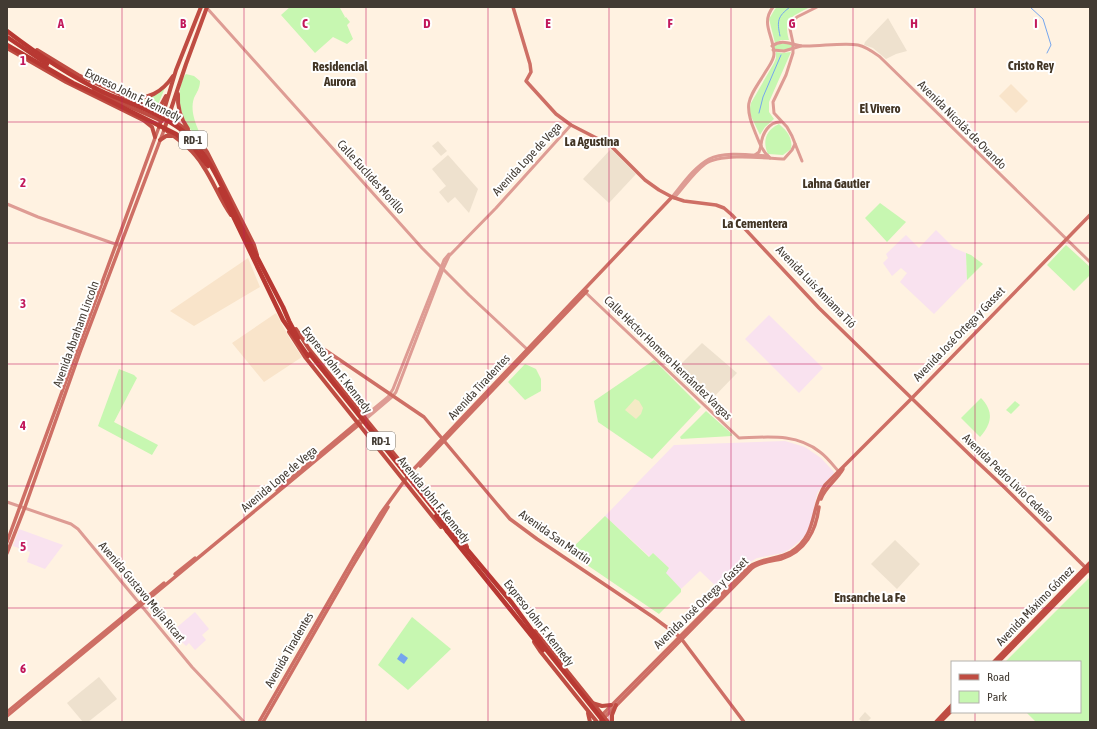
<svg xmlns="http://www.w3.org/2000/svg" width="1097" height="729" font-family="'Asap Condensed',sans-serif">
	<rect width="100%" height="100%" fill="#fff2e1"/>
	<g fill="#f9e4ca">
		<path d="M1011 84 1028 101 1016 113 999 96Z"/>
		<path d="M248 258 260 287 194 326 170 311Z"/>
		<path d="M276 313 290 339 302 357 264 382 232 343Z"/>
	</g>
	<g fill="#eee1ce">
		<path d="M888 18 907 51 896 54 886 59 873 48 864 45 865 42Z"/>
		<path d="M438 141 447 151 441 156 432 146Z"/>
		<path d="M611 149 636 174 609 203 583 179Z"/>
		<path d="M448 155 478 189 469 213 455 197 448 203 439 192 446 186 432 169Z"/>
		<path d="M702 343 737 373 707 404 673 372Z"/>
		<path d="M895 540 920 564 897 589 871 564Z"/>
		<path d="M99 677 117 699 88 722H83L67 703Z"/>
		<path d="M865 712 871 718 867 722H862L859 719Z"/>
	</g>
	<g fill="#f9e2ef">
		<path d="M936 230 954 248 966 253 967 280 934 314 900 282 907 273 901 268 892 276 883 263 888 258 886 254 906 235 919 248Z"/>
		<path d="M769 315 823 368 799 393 745 339Z"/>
		<path d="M785 441 805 447 821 458 834 472 833 475 820 489 817 494 810 529 801 540 790 549 783 553 757 558 750 562 721 591 700 571 681 589 665 573 669 568 653 553 650 557 605 516 674 445Z"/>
		<path d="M19 529 63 545 45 569 27 562 30 552 13 546Z"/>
		<path d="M195 612 209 629 202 635 206 640 195 650 189 643 186 646 182 642 178 645 169 634Z"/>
	</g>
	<g fill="#c7f7b1">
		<path d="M290 7H341L340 8 345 17 344 18 346 17 350 22 347 25 353 39 347 44 333 37 315 53 281 15Z"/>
		<path d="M777 7H810C792 17 783 17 789 40H781L775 43 769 19 775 9Z"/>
		<path d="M781 43 792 44V49L784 50 775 49 774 46Z"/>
		<path d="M776 52 782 53 791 52 769 102V112L774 119 765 127 760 135 749 112 751 103 774 63 776 58Z"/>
		<path d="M186 74 194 76 200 81C200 88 197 92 194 98 189 113 198 128 203 141 185 129 176 106 181 85 182 81 183 77 186 74Z"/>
		<path d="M165 88 156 109 138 100 153 96Z"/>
		<path d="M779 124C787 131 793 138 791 149L783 155 768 154C762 141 766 130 779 124Z"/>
		<path d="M880 203 906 222 887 242 865 218Z"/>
		<path d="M1066 245 1090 267V275L1074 291 1047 265Z"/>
		<path d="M966 253 971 255 983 264 967 280Z"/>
		<path d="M654 360 701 407 652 459 598 422 594 401Z"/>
		<path d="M525 364 536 369 541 379V391L525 400 508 382Z"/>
		<path d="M119 369 134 375 137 378 114 422 158 445 152 455 98 426Z"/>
		<path d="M981 398C994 412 992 423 980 437L961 418Z"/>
		<path d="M1015 401 1020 405 1011 414 1006 410Z"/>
		<path d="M706 411 732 434V436L681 439 680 437Z"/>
		<path d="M605 516 649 557 653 553 669 568 666 573 681 589V592L659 614 568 552Z"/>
		<path d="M1090 577V722H1036L1026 712H1080V662H1005Z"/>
		<path d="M412 617 451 649 408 690 378 665Z"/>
	</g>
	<path fill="#f4eac5" d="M635 399 639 401 643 408 641 414 636 419 625 410Z"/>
	<path fill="#75a6ee" d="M401 653 408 658 404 664 397 659Z"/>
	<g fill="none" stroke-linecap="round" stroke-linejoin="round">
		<g stroke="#75a6ee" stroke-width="1">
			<path d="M1030 7 1043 19 1051 45 1047 53"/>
			<path d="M780 36C777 21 777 17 790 7"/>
			<path d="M759 113 763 97 781 55"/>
		</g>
		<g stroke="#de9c94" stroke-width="3">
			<path d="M206 7 422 248 469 295 529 351"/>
			<path d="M772 46C783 38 791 45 802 46 818 47 843 42 858 45 867 47 873 52 880 57L1090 262"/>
			<path d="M773 50 784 51 801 46"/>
			<path d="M761 145C762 134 769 121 781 122"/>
			<path d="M755 155 759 152 761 146"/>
			<path d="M770 158C762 151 759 142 755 132 742 101 750 98 766 71 769 66 774 60 774 54 774 36 760 24 773 7"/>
			<path d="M802 161 792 136 787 127 774 113 773 102 786 75 793 53V43L790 29 792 22 797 17 817 7"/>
			<path d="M672 197C682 185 694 167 709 159 724 151 751 155 768 156"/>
			<path d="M674 198C684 187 693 173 705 164 720 153 765 158 784 159L792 150 795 144"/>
			<path d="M7 204 38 217 118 245"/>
			<path d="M585 292 739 438C768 437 796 433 820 452 827 457 833 465 839 472"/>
			<path d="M365 416 388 397 393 389 441 268 444 260 449 254"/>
			<path d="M367 418 393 396 396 392 443 269 449 256 496 208 571 125"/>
			<path d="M7 502 71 524 78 529 192 667 244 722"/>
		</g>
		<g stroke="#ce6f65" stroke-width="3.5">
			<path d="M513 7 530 64 531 72 526 81 556 114 571 125 610 145 645 180 659 190 672 197 684 201 716 205 724 208 732 215 819 308 972 457 1003 486 1090 572"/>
			<path d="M300 333 424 417 497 504 510 519 537 539 653 617 680 637 744 722"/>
			<path d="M420 466 587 291"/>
			<path d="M277 490 359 421"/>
			<path d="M821 499C825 487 837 480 843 469"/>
			<path d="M7 542 159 127"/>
			<path d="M7 553 25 507 80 352 164 130"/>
			<path d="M175 574 195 558"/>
			<path d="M7 712 164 583"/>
			<path d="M7 716 361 423"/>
			<path d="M601 716 750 566C763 558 778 559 791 552 818 535 810 508 825 485L912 398 1090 215"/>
			<path d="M259 722 353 559 381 513 410 473 672 197"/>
			<path d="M263 722 352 567 388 507"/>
			<path d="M600 722 752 568C760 562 771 561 781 559 805 552 816 531 819 507"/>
		</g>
		<g stroke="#bf4c42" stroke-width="4">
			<path d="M7 48 66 82 143 120"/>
			<path d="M37 50 78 75 163 114 187 130 199 141 207 152 254 245 257 255"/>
			<path d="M94 89 101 94 162 121"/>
			<path d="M178 94C177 107 181 119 188 129"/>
			<path d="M128 96C147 102 163 91 173 76"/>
			<path d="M155 111 160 107 166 96"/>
			<path d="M142 119 152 127 155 137"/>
			<path d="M159 127 176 70 201 7"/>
			<path d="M164 130 186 64 207 7"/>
			<path d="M167 131C181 141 194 151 203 166 214 182 220 200 231 215"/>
			<path d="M160 140 166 136H172"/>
			<path d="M296 329 309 349 463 539 467 547"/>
			<path d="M289 332 305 357 441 527"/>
			<path d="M535 631 608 722"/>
			<path d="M534 642 540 651 597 722"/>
			<path d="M994 662 1090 563"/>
			<path d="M998 662 1090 568"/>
			<path d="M592 703 602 706 611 705"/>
			<path d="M588 713 590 722"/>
			<path d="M612 722V715L616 705"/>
			<path d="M936 722 952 705"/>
			<path d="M940 722 952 710"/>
		</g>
		<g stroke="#b83832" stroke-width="4.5">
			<path d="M7 31C37 54 68 75 103 92"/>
			<path d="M7 37 47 64"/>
			<path d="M7 45 73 83 86 89"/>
			<path d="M220 189 283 320 308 356"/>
			<path d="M243 230 283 307 289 321 298 338"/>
			<path d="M450 529 512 603 545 648"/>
			<path d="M447 531 543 650"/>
		</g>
		<g stroke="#b83832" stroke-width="4.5">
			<path d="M86 89 176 134 194 148 208 166"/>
			<path d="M103 92C129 103 160 113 183 131 210 152 227 199 243 230"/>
			<path d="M310 354 450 529"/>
			<path d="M436 516 447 531"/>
			<path d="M545 648 604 722"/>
		</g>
	</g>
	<path fill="none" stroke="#c2185b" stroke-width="1" stroke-opacity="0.55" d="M122 7V722M244 7V722M366 7V722M488 7V722M609 7V722M731 7V722M853 7V722M975 7V662M7 122H1090M7 243H1090M7 364H1090M7 486H1090M7 608H1090M975 712V722"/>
	<g text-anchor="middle" stroke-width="4" stroke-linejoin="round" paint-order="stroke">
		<g fill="#fff" stroke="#7b7670" stroke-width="1">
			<rect x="179" y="131" width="28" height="18" rx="3"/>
			<rect x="367" y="432" width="28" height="18" rx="3"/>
		</g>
		<g font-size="11" font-weight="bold" fill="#423b33">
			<text x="193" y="144">RD-1</text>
			<text x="381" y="445">RD-1</text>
		</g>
		<g font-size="12" fill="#423b33" stroke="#fff">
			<text transform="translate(133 95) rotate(26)" y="4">Expreso John F. Kennedy</text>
			<text transform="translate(962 125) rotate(45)" y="4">Avenida Nicolás de Ovando</text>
			<text transform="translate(527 159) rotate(-47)" y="4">Avenida Lope de Vega</text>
			<text transform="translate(371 177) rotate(48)" y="4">Calle Euclides Morillo</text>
			<text transform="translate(816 287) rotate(46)" y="4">Avenida Luis Amiama Tió</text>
			<text transform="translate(76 334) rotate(-70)" y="4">Avenida Abraham Lincoln</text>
			<text transform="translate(959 334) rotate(-46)" y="4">Avenida José Ortega y Gasset</text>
			<text transform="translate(668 358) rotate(44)" y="4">Calle Héctor Homero Hernández Vargas</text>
			<text transform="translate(337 370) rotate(52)" y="4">Expreso John F. Kennedy</text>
			<text transform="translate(479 387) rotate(-47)" y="4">Avenida Tiradentes</text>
			<text transform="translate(1008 478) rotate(44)" y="4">Avenida Pedro Livio Cedeño</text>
			<text transform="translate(279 479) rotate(-40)" y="4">Avenida Lope de Vega</text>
			<text transform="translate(434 500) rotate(51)" y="4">Avenida John F. Kennedy</text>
			<text transform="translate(555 537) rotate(35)" y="4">Avenida San Martín</text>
			<text transform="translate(142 592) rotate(50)" y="4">Avenida Gustavo Mejía Ricart</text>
			<text transform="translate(701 603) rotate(-44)" y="4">Avenida José Ortega y Gasset</text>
			<text transform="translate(1035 606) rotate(-46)" y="4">Avenida Máximo Gómez</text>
			<text transform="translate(539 623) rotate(52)" y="4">Expreso John F. Kennedy</text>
			<text transform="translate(289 650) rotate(-60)" y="4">Avenida Tiradentes</text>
		</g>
		<g font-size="13" font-weight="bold" fill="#413424" stroke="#fff">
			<text x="1031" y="70">Cristo Rey</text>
			<text x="340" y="71">Residencial<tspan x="340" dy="15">Aurora</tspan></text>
			<text x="880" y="113">El Vivero</text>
			<text x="592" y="146">La Agustina</text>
			<text x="836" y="188">Lahna Gautier</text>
			<text x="755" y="228">La Cementera</text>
			<text x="870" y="602">Ensanche La Fe</text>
		</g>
	</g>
	<g font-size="13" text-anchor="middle" font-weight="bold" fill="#c2185b" stroke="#fff" stroke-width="4" stroke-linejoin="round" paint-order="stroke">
		<text x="61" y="28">A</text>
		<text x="183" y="28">B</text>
		<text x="305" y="28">C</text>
		<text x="427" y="28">D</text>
		<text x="548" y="28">E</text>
		<text x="670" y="28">F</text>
		<text x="792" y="28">G</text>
		<text x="914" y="28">H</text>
		<text x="1036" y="28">I</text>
		<text x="23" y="65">1</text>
		<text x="23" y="187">2</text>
		<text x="23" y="308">3</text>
		<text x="23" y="430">4</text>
		<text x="23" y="551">5</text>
		<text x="23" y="673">6</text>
	</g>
	<rect width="1097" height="729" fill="none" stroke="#423b33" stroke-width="16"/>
	<rect x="951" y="661" width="130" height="52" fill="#ffffff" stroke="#b3b1ad"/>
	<rect x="959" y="674" width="20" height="6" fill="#bf4c42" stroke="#b3b1ad"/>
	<text x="987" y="681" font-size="12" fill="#423b33">Road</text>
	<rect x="959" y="691" width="20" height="12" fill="#c7f7b1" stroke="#b3b1ad"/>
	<text x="987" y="701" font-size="12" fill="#423b33">Park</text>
</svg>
